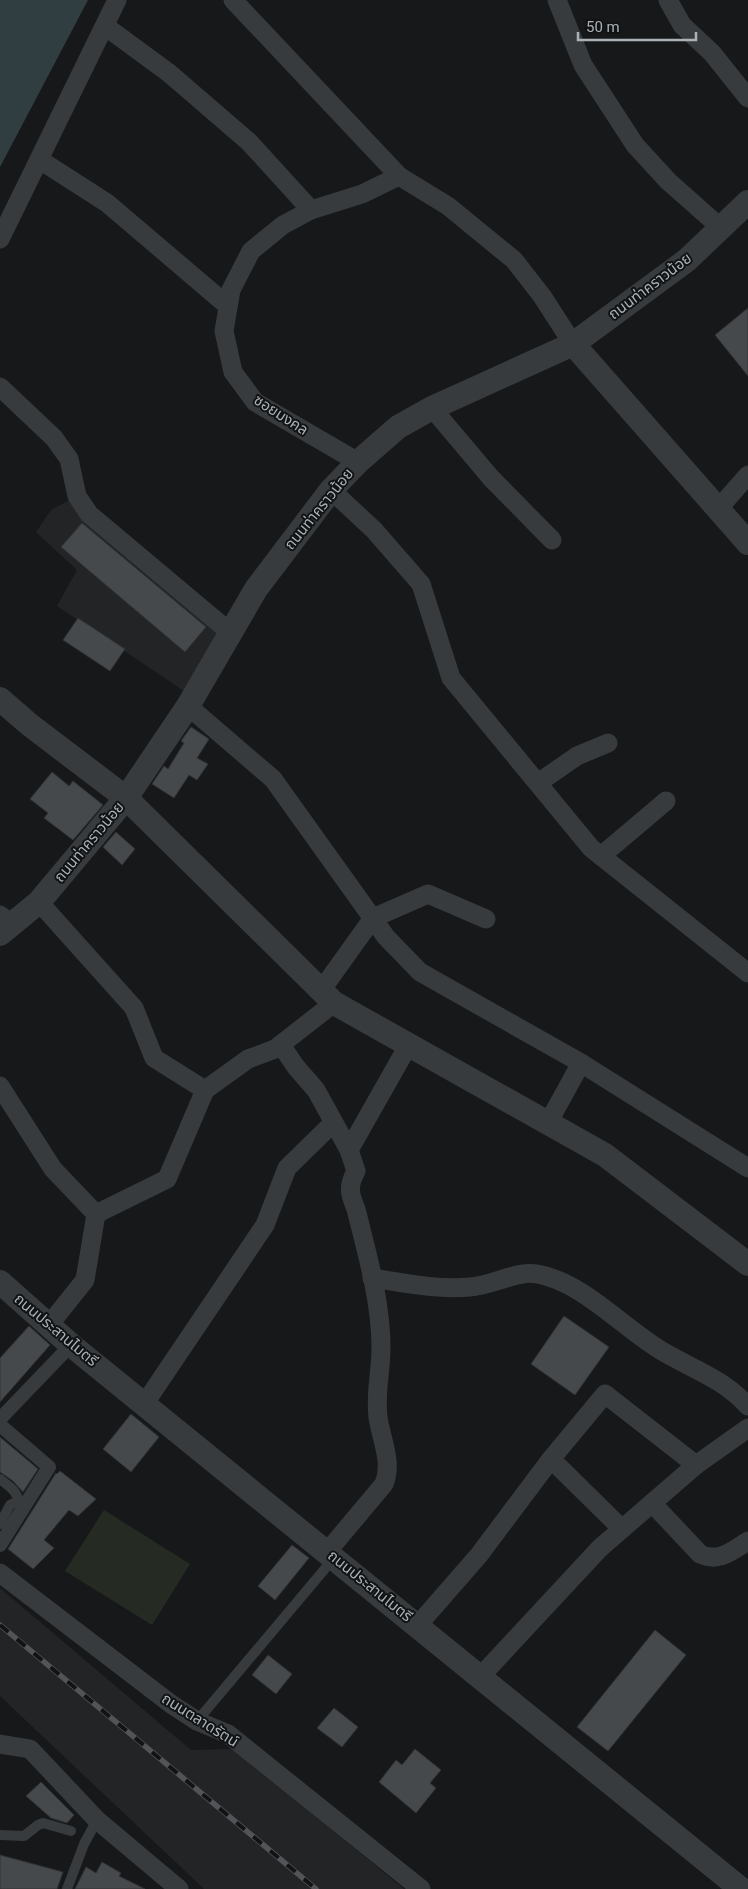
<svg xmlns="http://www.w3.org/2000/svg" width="748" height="1889" font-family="Roboto,'Noto Sans Thai',sans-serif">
	<rect width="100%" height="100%" fill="#171819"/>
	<g fill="#232426">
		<path d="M77 496 232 634 193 697 57 606 77 570 36 532 51 510Z"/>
		<path d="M0 1588 191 1750 234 1749 404 1889H204L0 1696Z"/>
	</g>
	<path fill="#252b23" d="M104 1510 190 1564 152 1625 65 1571Z"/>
	<path fill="#313e41" d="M0 0H88L0 167Z"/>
	<g fill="#46494b" stroke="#313235">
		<path d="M748 308V376L715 335Z"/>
		<path d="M82 523 206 627 185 652 61 547Z"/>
		<path d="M78 618 125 649 110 671 63 640Z"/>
		<path d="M191 727 209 739 197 758 208 764 197 780 189 775 174 798 152 784 164 766 168 769 184 743 181 741Z"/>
		<path d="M52 772 69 786 73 781 103 805 73 840 44 818 48 813 30 799Z"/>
		<path d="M116 832 135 849 122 865 103 847Z"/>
		<path d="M564 1316 609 1347 575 1395 531 1364Z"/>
		<path d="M29 1326 50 1345 0 1402V1358Z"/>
		<path d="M131 1414 159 1437 131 1472 103 1449Z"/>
		<path d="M0 1437 38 1469 23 1492 13 1481 0 1472Z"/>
		<path d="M60 1471 96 1499 78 1516 69 1510 44 1540 54 1548 33 1569 8 1549 56 1473 57 1474Z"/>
		<path d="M292 1545 309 1558 275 1600 258 1586Z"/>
		<path d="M655 1630 686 1655 608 1751 577 1727Z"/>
		<path d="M268 1655 292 1674 276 1694 252 1675Z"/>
		<path d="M334 1708 358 1727 342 1747 317 1728Z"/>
		<path d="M415 1749 441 1770 430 1783 436 1788 416 1813 379 1782 396 1760 402 1765Z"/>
		<path d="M41 1782 74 1815 67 1823 51 1818 26 1796Z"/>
		<path d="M0 1855 63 1872 57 1889H0Z"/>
		<path d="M102 1862 121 1873 119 1876 145 1889H75L86 1867 96 1873Z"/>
	</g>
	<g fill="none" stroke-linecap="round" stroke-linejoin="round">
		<g stroke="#383b3d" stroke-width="10">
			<path d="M0 1479C7 1485 18 1491 18 1501L10 1505 0 1524"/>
			<path d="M197 1721 334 1558"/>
			<path d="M0 1835 24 1836 38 1825 43 1823 71 1831"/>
			<path d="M67 1889 84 1844 97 1820"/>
		</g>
		<g stroke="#383b3d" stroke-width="14">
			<path d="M0 1419 71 1345"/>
			<path d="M0 1425 49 1467 0 1545"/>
		</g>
		<g stroke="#383b3d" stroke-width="19">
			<path d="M233 0 399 176 448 206 514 260 542 296 573 344"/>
			<path d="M557 0 583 65 635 145 668 181 721 228"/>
			<path d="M668 0 682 25 712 53 748 98"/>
			<path d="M105 26 169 73 249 142 311 210"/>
			<path d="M40 160 107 203 228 306"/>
			<path d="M0 239 117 0"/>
			<path d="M0 387 54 438 69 459 77 496 89 514 232 634"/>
			<path d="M432 408 491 478 552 540"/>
			<path d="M358 462 255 402 233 372 224 331 231 290 251 251 283 225 311 210 362 194 399 176"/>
			<path d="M331 490 374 530 421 584 451 678 591 848 748 973"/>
			<path d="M718 509 748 475"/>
			<path d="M188 706 273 779 386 937 420 972 581 1063 748 1168"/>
			<path d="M538 783 577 756 608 743"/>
			<path d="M601 856 666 801"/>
			<path d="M39 902 134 1008 154 1058 205 1090"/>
			<path d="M0 915 12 924"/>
			<path d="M320 992 373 918 428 894 486 919"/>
			<path d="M281 1045 296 1067 316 1090 349 1150 356 1171C348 1186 349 1193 356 1209 367 1254 381 1301 381 1348 381 1371 375 1394 378 1417 381 1439 393 1462 384 1484L327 1552"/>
			<path d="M0 1086 53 1169 96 1214 85 1280 49 1325"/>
			<path d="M548 1123 581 1063"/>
			<path d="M349 1150 409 1044"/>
			<path d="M96 1214 167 1179 205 1090 248 1059 275 1049 334 1003"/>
			<path d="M372 1278C404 1283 437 1290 470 1287 491 1286 518 1270 537 1274 583 1282 623 1328 662 1351 694 1370 722 1378 748 1406"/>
			<path d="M145 1403 265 1225 287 1168 333 1123"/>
			<path d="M551 1459 622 1529"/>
			<path d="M652 1503 700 1554C719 1563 732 1551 748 1541"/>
			<path d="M0 1573 171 1704 197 1721 228 1734 421 1889"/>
			<path d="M418 1625 479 1555 551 1459 605 1394 696 1465"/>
			<path d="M480 1677 600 1548 696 1465 748 1428"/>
			<path d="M0 1744 30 1749 97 1820 179 1889"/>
		</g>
		<g stroke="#383b3d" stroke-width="24">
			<path d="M573 344 748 543"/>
			<path d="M0 699 30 725 126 798 334 1003 605 1155 748 1264"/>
			<path d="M0 934 39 902 126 798 188 706 256 589 331 490 358 462 398 427 432 408 573 344 687 260 748 202"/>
			<path d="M0 1282 71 1345 741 1889"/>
		</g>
		<g stroke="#525558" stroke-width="5.5">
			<path id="rail" d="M0 1625 316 1889"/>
		</g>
		<use href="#rail" stroke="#121314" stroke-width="4" stroke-dasharray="11" stroke-linecap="butt"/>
	</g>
	<g text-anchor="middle" stroke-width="4" stroke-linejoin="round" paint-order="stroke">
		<g font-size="15" fill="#aab2b7" stroke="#121314">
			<text transform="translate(650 286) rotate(-37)" y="5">ถนนท่าคราวน้อย</text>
			<text transform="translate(281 415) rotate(33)" y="5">ซอยมงคล</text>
			<text transform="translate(319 509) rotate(-51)" y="5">ถนนท่าคราวน้อย</text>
			<text transform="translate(89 842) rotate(-50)" y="5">ถนนท่าคราวน้อย</text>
			<text transform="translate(56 1330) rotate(40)" y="5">ถนนประสานไมตรี</text>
			<text transform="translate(370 1586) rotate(39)" y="5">ถนนประสานไมตรี</text>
			<text transform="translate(200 1720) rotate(32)" y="5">ถนนตลาดรัตน์</text>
		</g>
	</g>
	<path d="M578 32v8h118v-8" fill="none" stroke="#aab2b7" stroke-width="2.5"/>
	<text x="586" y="32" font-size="15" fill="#aab2b7" stroke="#121314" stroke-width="4" paint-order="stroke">50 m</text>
</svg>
